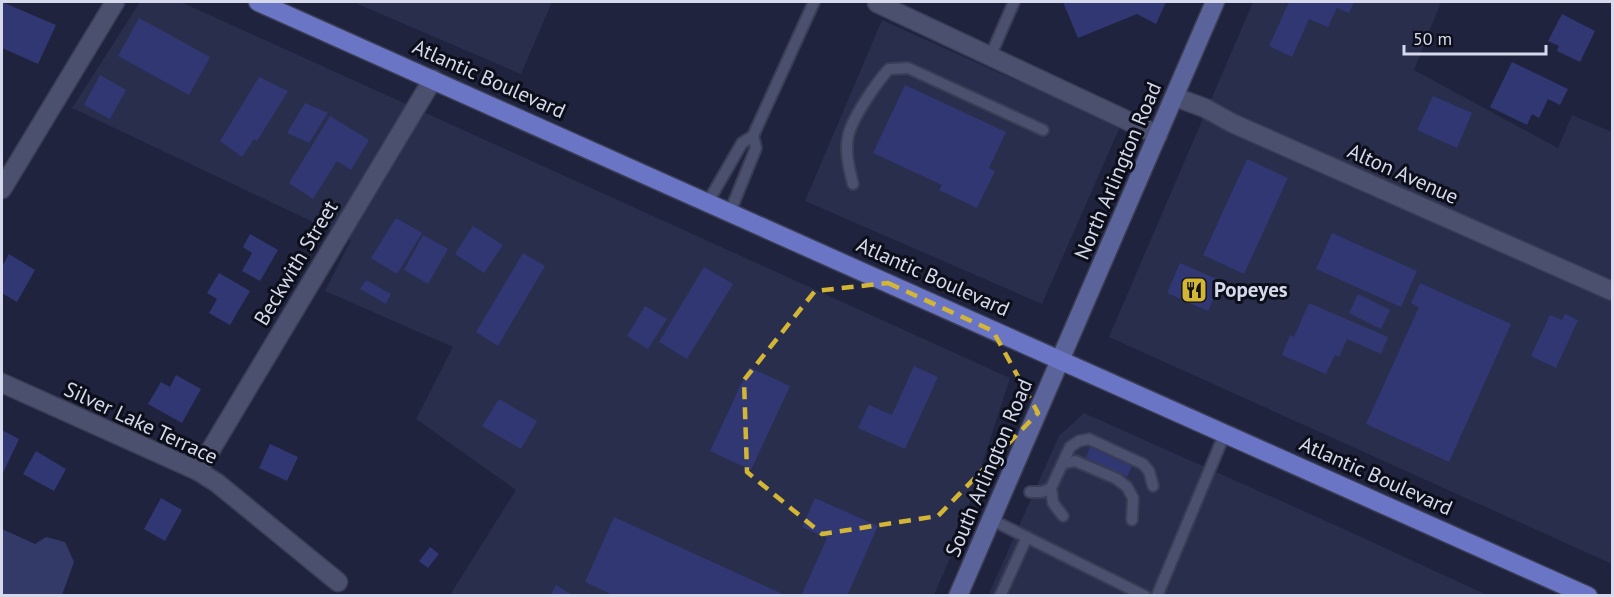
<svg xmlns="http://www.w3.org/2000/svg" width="1614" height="597" font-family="'PT Sans',sans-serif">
	<rect width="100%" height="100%" fill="#1f233e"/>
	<g fill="#292e4d">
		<path d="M140 2H181L1010 378 957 542 934 595H450L516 490 416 419 453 347 325 291 351 240 72 108Z"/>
		<path d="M353 2H552L521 74Z"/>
		<path d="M1253 2H1441L1414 70 1558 148 1572 115 1612 132V564L1109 337Z"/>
		<path d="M882 20 1120 127 1042 304 805 201Z"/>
		<path d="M1084 413 1337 526 1487 595 988 596 1059 436Z"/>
	</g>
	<path fill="#333a68" d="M2 529 35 544 46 537 65 542 74 562 62 595H2Z"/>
	<g fill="#303773">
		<path d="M2 2 56 25 38 64 2 48Z"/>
		<path d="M1063 2H1166L1156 24 1137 14 1078 38Z"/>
		<path d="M1289 2H1354L1349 13 1337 8 1328 27 1309 19 1292 57 1269 46Z"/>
		<path d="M1562 14 1595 31 1580 62 1557 51 1559 46 1548 41Z"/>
		<path d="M139 18 210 57 189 95 118 56Z"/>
		<path d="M1512 62 1568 89 1560 105 1548 99 1539 118 1532 114 1527 125 1490 107Z"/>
		<path d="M100 75 126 90 110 119 84 105Z"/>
		<path d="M259 77 288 91 257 141 254 139 242 157 220 141Z"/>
		<path d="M905 85 1006 132 989 168 995 171 977 208 939 190 942 185 873 153Z"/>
		<path d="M1433 96 1472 113 1457 148 1417 130Z"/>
		<path d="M305 103 328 113 309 143 287 133Z"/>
		<path d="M330 116 369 140 351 170 337 161 313 199 289 183Z"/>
		<path d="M1247 159 1288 178 1244 274 1203 255Z"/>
		<path d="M396 218 422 233 397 274 371 258Z"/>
		<path d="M473 226 503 245 484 273 455 254Z"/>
		<path d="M1332 233 1417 271 1401 307 1316 269Z"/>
		<path d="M250 234 278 250 260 281 242 271 252 253 243 247Z"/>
		<path d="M423 235 448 249 428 284 404 270Z"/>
		<path d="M523 253 545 266 498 346 476 332Z"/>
		<path d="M9 254 35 270 17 302 2 293V267Z"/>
		<path d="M1180 263 1221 281 1208 311 1167 293Z"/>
		<path d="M704 267 733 284 687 359 659 342Z"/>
		<path d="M219 273 250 291 230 325 209 313 217 299 207 293Z"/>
		<path d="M366 280 391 294 386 304 360 289Z"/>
		<path d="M1420 283 1511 324 1449 462 1366 424 1419 307 1411 303Z"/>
		<path d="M1358 294 1390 310 1381 329 1349 313Z"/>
		<path d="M1309 303 1388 337 1381 354 1347 339 1339 357 1335 355 1326 374 1282 355 1290 335 1294 337Z"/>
		<path d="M645 306 667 319 648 349 627 336Z"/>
		<path d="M1565 314 1578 320 1556 368 1531 356 1550 315 1562 320Z"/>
		<path d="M914 366 938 377 905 449 858 428 869 405 892 415Z"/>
		<path d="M749 367 790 386 751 470 710 451Z"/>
		<path d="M176 375 201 389 182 423 148 404 161 382 170 387Z"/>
		<path d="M499 399 537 421 521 449 482 426Z"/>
		<path d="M2 430 19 439 2 475Z"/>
		<path d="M270 444 298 457 287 481 259 468Z"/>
		<path d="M1090 447 1132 466 1127 477 1086 458Z"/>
		<path d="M36 451 66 469 54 491 23 474Z"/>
		<path d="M161 498 182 510 165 541 144 529Z"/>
		<path d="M815 498 878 526 847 596H801L827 538 802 527Z"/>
		<path d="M614 517 787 596H615L585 582Z"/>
		<path d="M430 547 439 554 428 568 419 561Z"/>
		<path d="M556 585 574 596H550Z"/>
	</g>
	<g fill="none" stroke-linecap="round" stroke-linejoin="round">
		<g stroke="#3a3d54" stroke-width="14">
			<g id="lane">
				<path d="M990 57 1014 2"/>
				<path d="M753 136 814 2"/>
				<path d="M853 184C849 168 845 153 848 137 851 119 877 82 889 69L908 68 1043 130"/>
				<path d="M708 202 742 143 753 136 756 148 730 212"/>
				<path d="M1062 464 1075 461 1117 479 1127 487 1133 498 1132 520"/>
				<path d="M1030 492H1042L1051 488"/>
				<path d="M1063 516 1053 503 1051 488 1070 447 1079 441 1089 439 1143 464 1149 471 1153 486"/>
				<path d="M992 520 1145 596"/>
				<path d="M1000 596 1027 537"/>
				<path d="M1157 596 1225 433"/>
			</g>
		</g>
		<g stroke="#3a3d54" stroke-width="21">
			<g id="street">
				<path d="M877 3 1158 135"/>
				<path d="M1175 97 1205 108 1232 123 1612 291"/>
				<path d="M2 189 115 2"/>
				<path d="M2 383 198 471 217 483 338 582"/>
				<path d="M198 471 433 79"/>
			</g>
		</g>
		<g stroke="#3a3d54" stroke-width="21">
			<path id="secondary" d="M958 596 1215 2"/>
		</g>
		<g stroke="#3a3d54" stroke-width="21">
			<path id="primary" d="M258 2 1588 596"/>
		</g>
		<use href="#lane" stroke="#4a506e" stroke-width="10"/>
		<use href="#street" stroke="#4a506e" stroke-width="18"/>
		<use href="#secondary" stroke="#5a639a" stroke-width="18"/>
		<use href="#primary" stroke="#6a76c5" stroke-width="18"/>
	</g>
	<path fill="none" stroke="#d4b635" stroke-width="4.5" stroke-dasharray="12 8" stroke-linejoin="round" d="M888 283 993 331 1038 413 938 516 822 534 747 472 744 380 815 291Z"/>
	<defs>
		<g id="restaurant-square" transform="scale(1.35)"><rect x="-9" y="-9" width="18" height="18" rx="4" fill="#d4b635" stroke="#0c0e19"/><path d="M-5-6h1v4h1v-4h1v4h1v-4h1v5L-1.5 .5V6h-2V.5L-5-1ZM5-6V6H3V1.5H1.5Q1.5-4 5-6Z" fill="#111"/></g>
	</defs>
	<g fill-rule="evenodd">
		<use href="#restaurant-square" x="1194" y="290"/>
	</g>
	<g text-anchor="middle" stroke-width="6" stroke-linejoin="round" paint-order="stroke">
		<g font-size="21" fill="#d5d9eb" stroke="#0c0e19">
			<text transform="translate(489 79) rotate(24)" y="7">Atlantic Boulevard</text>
			<text transform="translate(1118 171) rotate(-67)" y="7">North Arlington Road</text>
			<text transform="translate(1403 174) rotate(24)" y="7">Alton Avenue</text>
			<text transform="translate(296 263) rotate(-59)" y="7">Beckwith Street</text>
			<text transform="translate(933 277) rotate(24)" y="7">Atlantic Boulevard</text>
			<text transform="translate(141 423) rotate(25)" y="7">Silver Lake Terrace</text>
			<text transform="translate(989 468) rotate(-67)" y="7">South Arlington Road</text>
			<text transform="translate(1376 476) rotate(24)" y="7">Atlantic Boulevard</text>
		</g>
		<g font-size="21" font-weight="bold" fill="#d5d9eb" stroke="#0c0e19" text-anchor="start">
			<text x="1214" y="297">Popeyes</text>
		</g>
	</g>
	<rect width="1614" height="597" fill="none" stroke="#d5d9eb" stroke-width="6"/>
	<path d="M1404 45v9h142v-9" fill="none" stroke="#d5d9eb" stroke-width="3"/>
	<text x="1413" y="45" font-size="18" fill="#d5d9eb" stroke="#0c0e19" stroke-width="4.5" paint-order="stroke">50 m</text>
</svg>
